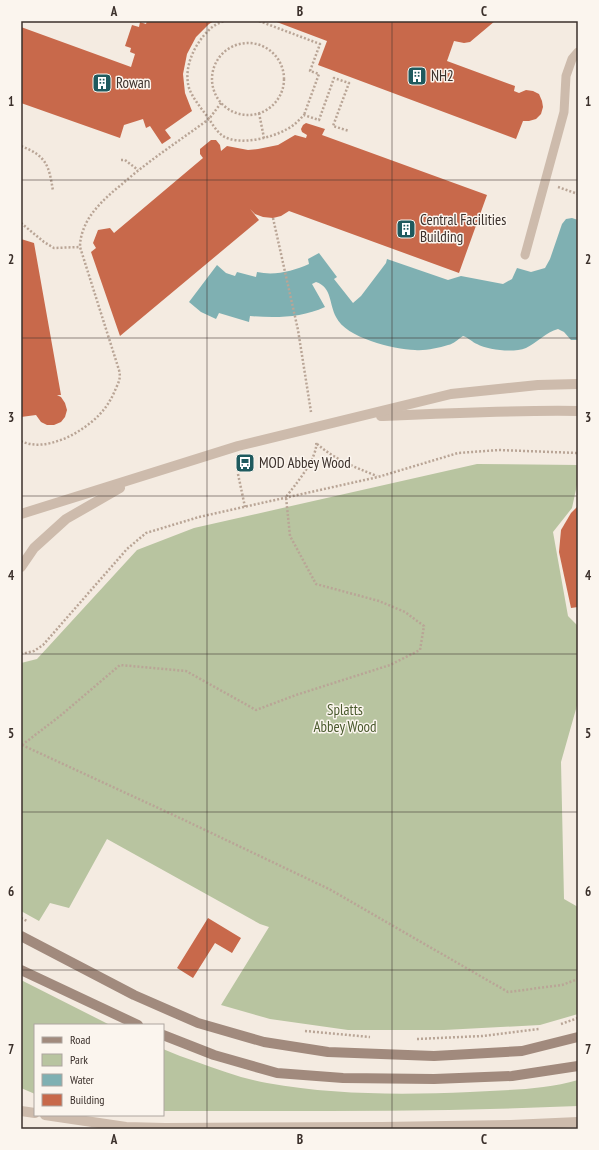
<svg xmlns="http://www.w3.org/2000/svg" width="599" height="1150" font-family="'PT Sans Narrow',sans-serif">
	<rect width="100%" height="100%" fill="#f4ebe1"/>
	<g fill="#b8c4a0">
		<path d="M477 464 578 465V480L572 508 553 532 568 616 578 626V702L561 762 564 899 578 907V1014L540 1025 444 1030H348L270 1019 221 1005 269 927 260 924 107 839 69 908 50 903 39 921 21 911V663L37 659 137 550 194 528Z"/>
		<path d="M21 980 110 1025H35V1094L21 1088Z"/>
		<path d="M163 1049C174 1054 186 1058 197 1062 220 1070 243 1079 267 1083 334 1095 402 1095 470 1092 506 1090 543 1090 578 1080V1106C440 1112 301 1111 163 1111Z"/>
	</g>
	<path fill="#7fb0b2" d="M572 218 578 220V340H571L564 332 558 329C546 332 537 343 526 348 513 353 488 350 477 344 472 342 469 338 463 336 458 339 454 344 448 345 438 348 425 351 415 350 393 349 346 338 336 317 329 304 332 287 316 282L312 284 325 307C301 318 275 318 250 316L249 322 219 313 216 319 201 312 189 302 217 265 226 273 235 276 237 272 256 277 257 272C275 276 293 271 309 264L308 259 319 253 337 277 334 279 353 303 361 296 386 263 387 259 448 280 461 276 503 284 512 279 517 268 531 272 545 268 550 259 562 224 566 219Z"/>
	<g fill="#c8694b">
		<path d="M147 21H214L209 24 196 37 187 54 183 74 185 93 192 111 165 130 171 138 162 144 150 126 146 128 143 119 124 125 120 138 21 103V27L131 67 135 54 130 52 131 48 125 46 132 25 139 27 140 22 146 24Z"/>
		<path d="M274 21H495L470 42 464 43 454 41 447 61 515 86 514 91 519 93 526 90 533 91 539 94 542 101 543 107 541 114 536 119 529 121H523L516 139 318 65 327 41Z"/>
		<path d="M306 123 325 129 322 135 487 195 459 273 289 211 281 216 273 218 263 217 255 214 250 209 259 220 120 336 91 252 96 248 93 243 98 230 110 228 114 233 203 158 200 154V149L211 140H216L220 145 221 151 227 146 248 150 258 149 278 145 295 135 306 138 307 135 302 132 301 129 303 125Z"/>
		<path d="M21 239 34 243 61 395H57L61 397 65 403 67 410 65 417 61 422 54 425H47L41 422 36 415 21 417Z"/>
		<path d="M578 506V607L571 608 559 552 561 530 571 513Z"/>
		<path d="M208 918 241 938 232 953 215 943 193 978 177 968Z"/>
	</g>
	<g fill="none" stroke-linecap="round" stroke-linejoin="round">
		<g stroke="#b9a596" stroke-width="2.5" stroke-dasharray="2 2" stroke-linecap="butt">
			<path d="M259 21 320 44 310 71 319 74 304 115"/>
			<circle cx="248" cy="79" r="36"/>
			<path d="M221 103 209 119C202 109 193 99 189 88 183 67 195 43 210 29 214 25 219 23 224 21"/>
			<path d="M259 113 264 138"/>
			<path d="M21 146C47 156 49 166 53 191"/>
			<path d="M121 160H125L138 170"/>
			<path d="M558 187 578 194"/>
			<path d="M273 218 298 330 311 412"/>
			<path d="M21 223 44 242 54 248 80 247"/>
			<path d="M21 441C45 453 82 433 99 415 107 407 112 398 116 388 119 382 121 377 119 370L80 247C80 234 86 221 94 211 102 201 111 193 121 185 148 161 179 141 209 119 213 125 217 132 223 136 239 146 272 138 287 129 294 126 299 120 304 115L319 120 334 78 349 83 333 126 349 131"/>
			<path d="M317 444C336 460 354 467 377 476"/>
			<path d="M238 474 245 507"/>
			<path d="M21 654 34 651 43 645 127 549 146 533 199 517 378 477 458 453 499 450 578 453"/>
			<path d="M22 745 60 716 120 665 186 671 256 710 296 695 390 665 420 650 424 626 405 612 379 601 316 584 290 536 286 497C295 485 319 457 316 441"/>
			<path d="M22 745 182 819 329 889 508 992 562 985 578 979"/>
			<path d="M21 918 27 921"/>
			<path d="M561 1024 578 1018"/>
			<path d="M305 1031 370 1037"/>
			<path d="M417 1039 482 1036 539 1029"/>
		</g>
		<path stroke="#cdbbac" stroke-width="9" d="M525 255 564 112 566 76 572 59 578 52"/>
		<g stroke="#cdbbac" stroke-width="10">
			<path d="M381 416C447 413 512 410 578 411"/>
			<path d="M21 514 238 446 451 394 538 385 578 384"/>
			<path d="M21 567 34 548 66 519 120 488"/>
			<path d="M21 1111 35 1113"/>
			<path d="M45 1115 126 1127 165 1128 382 1127 511 1125 578 1122"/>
		</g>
		<g stroke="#a18a7d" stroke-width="10">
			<path d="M21 936 134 995 198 1023 264 1042 328 1052 434 1056 522 1051 578 1037"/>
			<path d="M21 970 138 1025"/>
			<path d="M163 1035 214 1055 277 1073 343 1078 434 1079 512 1076 578 1066"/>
		</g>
	</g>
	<path fill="none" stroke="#3b302b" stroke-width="1" stroke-opacity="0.55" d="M207 21V1129M392 21V1129M21 180H578M21 338H578M21 496H578M21 654H578M21 812H578M21 970H578"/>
	<defs>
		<g id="building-square" transform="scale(1)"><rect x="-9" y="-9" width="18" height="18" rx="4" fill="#1f5a5e" stroke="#fbf5ee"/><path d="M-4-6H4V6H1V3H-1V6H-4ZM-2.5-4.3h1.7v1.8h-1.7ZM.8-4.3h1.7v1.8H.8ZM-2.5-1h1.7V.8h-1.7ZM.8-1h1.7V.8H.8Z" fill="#fff"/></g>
		<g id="bus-square" transform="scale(1)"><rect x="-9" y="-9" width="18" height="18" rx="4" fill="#1f5a5e" stroke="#fbf5ee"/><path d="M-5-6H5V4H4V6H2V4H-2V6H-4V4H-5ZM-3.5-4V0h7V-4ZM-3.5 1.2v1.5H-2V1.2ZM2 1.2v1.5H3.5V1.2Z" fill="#fff"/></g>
	</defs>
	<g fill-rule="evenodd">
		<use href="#building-square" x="417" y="76"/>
		<use href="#building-square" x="102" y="83"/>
		<use href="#building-square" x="406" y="229"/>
		<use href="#bus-square" x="245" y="463"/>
	</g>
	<g text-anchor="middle" stroke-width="3" stroke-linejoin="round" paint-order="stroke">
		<g font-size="15" fill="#3b302b" stroke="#fbf5ee" text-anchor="start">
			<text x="431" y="81">NH2</text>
			<text x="116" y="88">Rowan</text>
			<text x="420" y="225">Central Facilities<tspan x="420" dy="17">Building</tspan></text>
			<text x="259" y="468">MOD Abbey Wood</text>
		</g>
		<g font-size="15" fill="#4a5a2e" stroke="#fbf5ee">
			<text x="345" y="715">Splatts<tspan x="345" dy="17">Abbey Wood</tspan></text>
		</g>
	</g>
	<rect width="599" height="1150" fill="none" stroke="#fbf5ee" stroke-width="44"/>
	<rect x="34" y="1024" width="130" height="92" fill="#fbf5ee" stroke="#aea6a0"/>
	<rect x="42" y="1037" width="20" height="6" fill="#a18a7d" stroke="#aea6a0"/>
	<text x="70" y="1044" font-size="12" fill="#3b302b">Road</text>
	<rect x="42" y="1054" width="20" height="12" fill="#b8c4a0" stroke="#aea6a0"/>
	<text x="70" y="1064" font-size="12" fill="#3b302b">Park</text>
	<rect x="42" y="1074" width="20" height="12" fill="#7fb0b2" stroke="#aea6a0"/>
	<text x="70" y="1084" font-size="12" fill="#3b302b">Water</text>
	<rect x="42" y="1094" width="20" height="12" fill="#c8694b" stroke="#aea6a0"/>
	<text x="70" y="1104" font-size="12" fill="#3b302b">Building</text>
	<rect x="22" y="22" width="555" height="1106" fill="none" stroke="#3b302b" stroke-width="1.5"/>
	<g font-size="13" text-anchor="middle" font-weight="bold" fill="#3b302b">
		<text x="114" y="16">A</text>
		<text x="300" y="16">B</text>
		<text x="484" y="16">C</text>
		<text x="11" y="106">1</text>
		<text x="588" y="106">1</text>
		<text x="11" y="264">2</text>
		<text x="588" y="264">2</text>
		<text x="11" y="422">3</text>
		<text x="588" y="422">3</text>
		<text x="11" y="580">4</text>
		<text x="588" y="580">4</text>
		<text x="11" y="738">5</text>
		<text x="588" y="738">5</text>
		<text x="11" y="896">6</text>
		<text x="588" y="896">6</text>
		<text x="11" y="1054">7</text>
		<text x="588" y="1054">7</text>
		<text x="114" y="1144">A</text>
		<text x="300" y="1144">B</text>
		<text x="484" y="1144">C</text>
	</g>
</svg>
